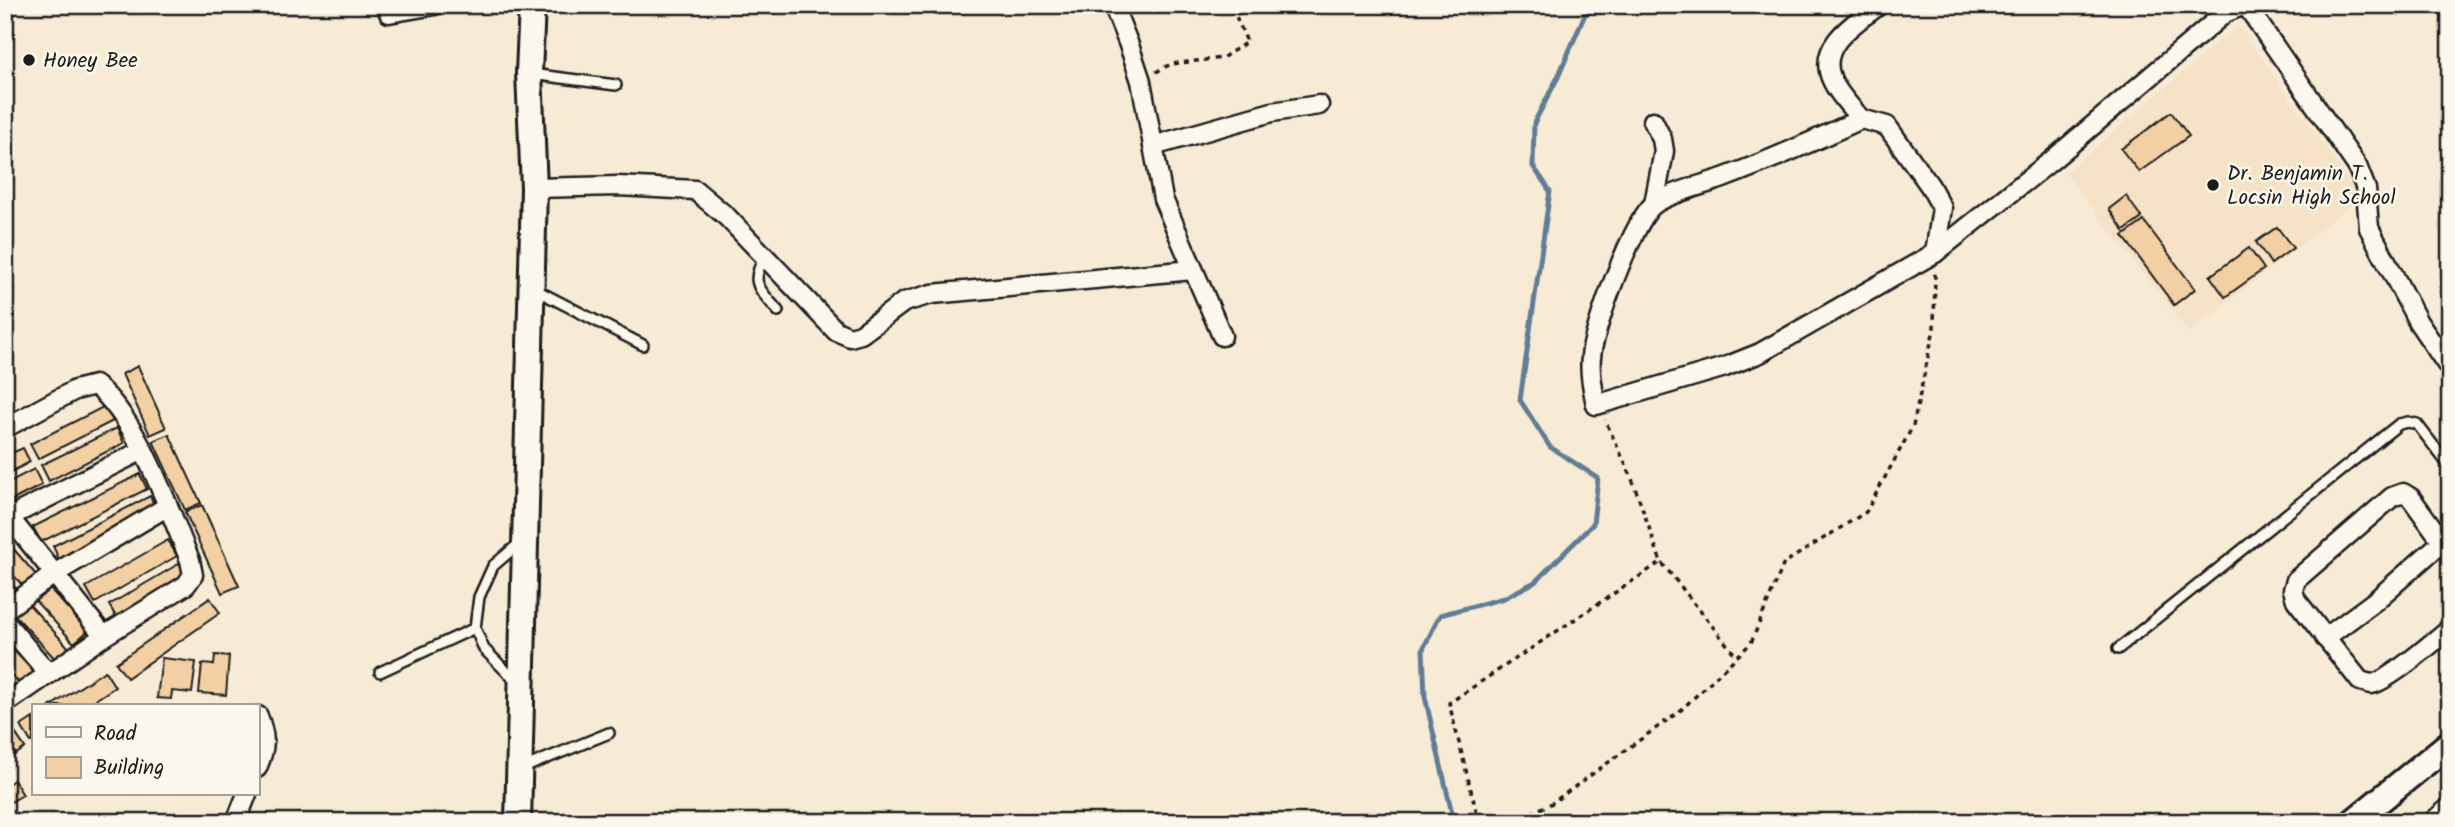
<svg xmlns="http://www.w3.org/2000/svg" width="2455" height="827" font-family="Kalam,sans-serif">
	<rect width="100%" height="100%" fill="#f8ebd6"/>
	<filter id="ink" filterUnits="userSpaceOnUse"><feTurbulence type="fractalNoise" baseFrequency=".0143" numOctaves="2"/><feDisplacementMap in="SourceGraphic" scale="14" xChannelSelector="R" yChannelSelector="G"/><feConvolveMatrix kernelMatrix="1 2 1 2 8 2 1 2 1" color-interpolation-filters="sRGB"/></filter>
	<g filter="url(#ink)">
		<path fill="#f6e3c7" d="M2238 25 2361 197 2189 333 2065 173Z"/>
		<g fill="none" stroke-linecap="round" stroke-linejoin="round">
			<path stroke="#5f7d96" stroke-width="5" d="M1454 822 1425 697 1423 649 1440 615 1504 598 1535 582 1593 524 1598 478 1550 447 1520 400 1550 191 1533 166 1534 123 1558 77 1589 5"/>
		</g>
		<g fill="#f2d0a3" stroke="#1c1c1c" stroke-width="2">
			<path d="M2171 112 2189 136 2139 172 2121 149Z"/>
			<path d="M2126 196 2142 218 2124 231 2109 209Z"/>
			<path d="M2144 221 2195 289 2174 305 2123 236Z"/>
			<path d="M2277 227 2293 248 2271 264 2256 242Z"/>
			<path d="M2249 248 2264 269 2225 297 2210 276Z"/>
			<path d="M138 366 166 428 150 435 122 374Z"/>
			<path d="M105 406 113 421 38 459 30 444Z"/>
			<path d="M117 428 124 443 49 481 41 465Z"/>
			<path d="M169 434 201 503 185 510 153 441Z"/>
			<path d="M23 448 30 462 5 475V456Z"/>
			<path d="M34 469 42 485 5 504V484Z"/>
			<path d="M140 474 147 489 41 542 33 527Z"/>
			<path d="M150 496 158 512 60 562 53 546Z"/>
			<path d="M202 505 239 586 222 593 185 512Z"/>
			<path d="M5 539 37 576 24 587 5 566Z"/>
			<path d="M168 540 177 556 95 603 86 587Z"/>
			<path d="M180 563 189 578 118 620 109 605Z"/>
			<path d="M5 576 19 592 5 601Z"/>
			<path d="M43 581 88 631 74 643 29 594Z"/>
			<path d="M210 598 220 613 127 678 116 663Z"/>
			<path d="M25 600 70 649 57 661 12 612Z"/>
			<path d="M5 641 35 673 22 686 5 668Z"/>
			<path d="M215 655 229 656 226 695 199 693 202 664 214 665Z"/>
			<path d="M162 658 196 662 192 693 172 691 171 699 157 698Z"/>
			<path d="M105 671 115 687 86 706H51Z"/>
			<path d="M33 718V741L31 742 21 726Z"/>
			<path d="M13 730 25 748 5 761V736Z"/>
			<path d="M13 730 25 748 16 754 5 738V735Z"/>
			<path d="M5 776 9 783 14 780 23 795 5 805Z"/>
		</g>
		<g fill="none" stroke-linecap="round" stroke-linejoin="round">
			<g stroke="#1c1c1c" stroke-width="14">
				<g id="lane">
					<path d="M531 74 616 85"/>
					<path d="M765 257C748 284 761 290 778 311"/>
					<path d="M536 290 643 345"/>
					<path d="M2118 649 2399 424 2408 422 2417 424 2450 467"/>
					<path d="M380 672 475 628"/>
					<path d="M518 683 484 649 475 628 479 597 493 566 522 541"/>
					<path d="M523 768 609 733"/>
				</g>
			</g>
			<g stroke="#1c1c1c" stroke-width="23">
				<g id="street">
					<path d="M1113 5 1129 45 1141 81 1163 199 1222 336"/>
					<path d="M1879 5C1856 23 1816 45 1832 80 1838 94 1851 107 1861 119 1816 140 1769 161 1723 178 1706 184 1666 194 1653 205 1633 222 1593 329 1591 357 1589 373 1593 389 1596 405L1725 367 1760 353 1935 253 2051 161 2225 13 2244 5"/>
					<path d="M2246 5 2357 166 2366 189 2369 228 2418 322 2450 369"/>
					<path d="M389 13 435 5"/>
					<path d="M1861 119 1887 126 1930 186 1942 208 1935 253"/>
					<path d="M1653 121 1662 139 1664 151 1654 204"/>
					<path d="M1153 146 1272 112 1319 105"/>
					<path d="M534 188 618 186 695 190 727 217 836 331 850 337 861 334 904 302 932 294 1193 270"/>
					<path d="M5 428 75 390 95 385C139 420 168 508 190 560L193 575 186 585 104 636 5 704"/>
					<path d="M9 517 104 636"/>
					<path d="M5 519 143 450"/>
					<path d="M2450 552 2411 498 2403 493 2392 497 2296 580 2293 590 2296 600 2360 681C2361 681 2370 684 2371 684 2386 683 2437 639 2450 628"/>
					<path d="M5 610 54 574 168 506"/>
					<path d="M5 622 49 674"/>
					<path d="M2325 638 2375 601 2442 542"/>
					<path d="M257 768C266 747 266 737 258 716"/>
					<path d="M236 822 247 794"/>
					<path d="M2432 822 2450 807"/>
				</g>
			</g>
			<g stroke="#1c1c1c" stroke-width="30">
				<g id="secondary">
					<path d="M518 822 534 188 529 73 532 5"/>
					<path d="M2353 822 2450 743"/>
				</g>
			</g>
			<g stroke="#1c1c1c" stroke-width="3.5" stroke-dasharray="5 5" stroke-linecap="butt">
				<path d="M1156 72 1171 64 1222 58 1247 42 1235 14 1270 5"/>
				<path d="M1662 563 1737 657"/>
				<path d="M1479 822 1449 703 1661 562 1631 476 1605 420"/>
				<path d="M1513 822 1552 803 1680 711 1751 643 1784 563 1866 512 1913 426 1934 329 1935 272"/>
			</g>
			<use href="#lane" stroke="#fbf7ec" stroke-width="9"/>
			<use href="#street" stroke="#fbf7ec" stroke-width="18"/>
			<use href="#secondary" stroke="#fbf7ec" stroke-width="24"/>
		</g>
	</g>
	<g fill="#1c1c1c" stroke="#fbf7ec" stroke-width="2.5">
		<circle cx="29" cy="60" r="7"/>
		<circle cx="2213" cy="185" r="7"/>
	</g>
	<g text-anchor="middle" stroke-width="5" stroke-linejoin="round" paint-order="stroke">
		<g font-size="21" fill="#1c1c1c" stroke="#fbf7ec" text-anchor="start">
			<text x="43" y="67">Honey Bee</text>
			<text x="2227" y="180">Dr. Benjamin T.<tspan x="2227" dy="24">Locsin High School</tspan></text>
		</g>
	</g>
	<rect width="2455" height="827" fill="none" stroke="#fbf7ec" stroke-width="28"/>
	<rect x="14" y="14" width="2427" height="799" fill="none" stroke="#1c1c1c" stroke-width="2.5" filter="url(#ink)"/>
	<rect x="32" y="704" width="228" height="91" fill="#fbf7ec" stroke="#a29f99" stroke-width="2"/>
	<rect x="46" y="727" width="35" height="10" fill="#fbf7ec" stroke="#a29f99" stroke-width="2"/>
	<text x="94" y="740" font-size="21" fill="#1c1c1c">Road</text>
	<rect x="46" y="757" width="35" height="21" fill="#f2d0a3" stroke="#a29f99" stroke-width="2"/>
	<text x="94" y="774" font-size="21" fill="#1c1c1c">Building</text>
</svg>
